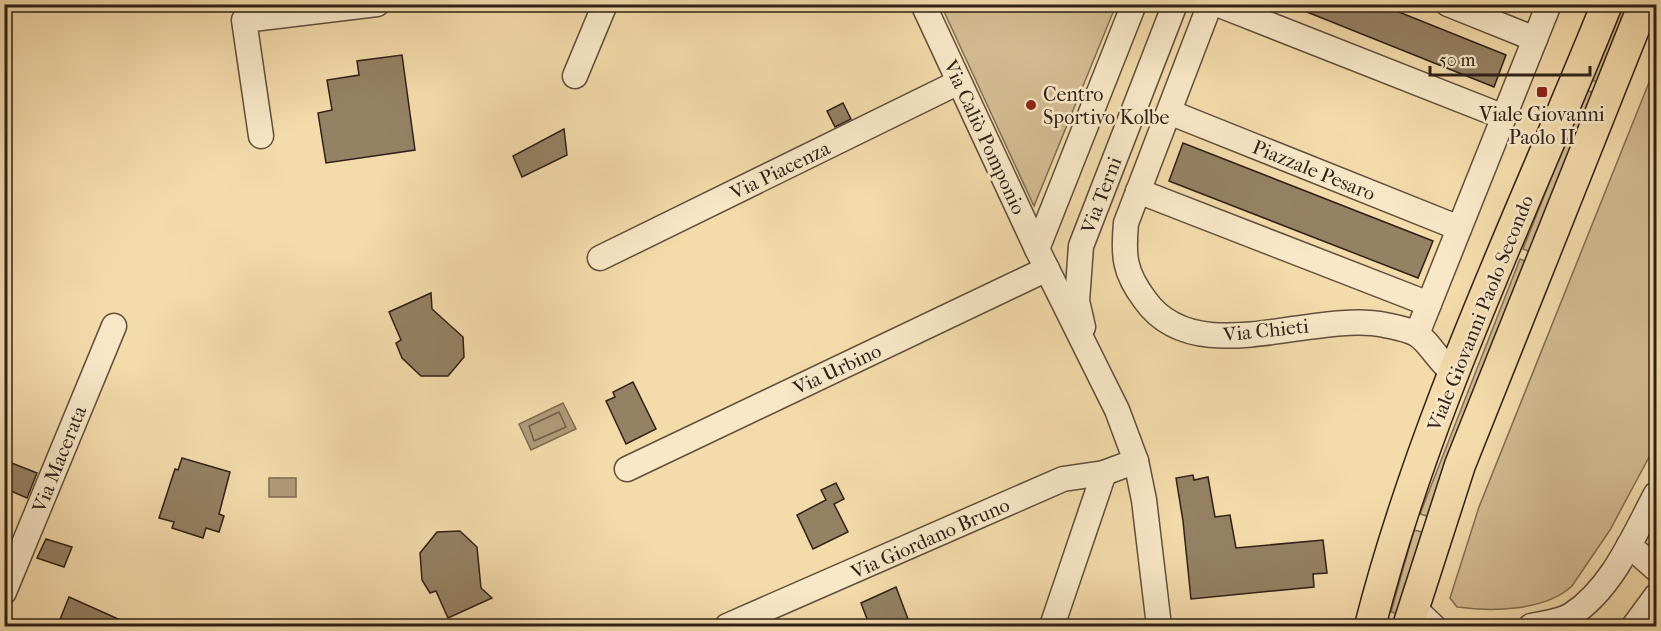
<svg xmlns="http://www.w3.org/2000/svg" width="1661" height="631" font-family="'IM FELL French Canon',serif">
	<rect width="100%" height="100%" fill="#f4dbaa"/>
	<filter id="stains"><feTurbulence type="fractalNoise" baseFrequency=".00333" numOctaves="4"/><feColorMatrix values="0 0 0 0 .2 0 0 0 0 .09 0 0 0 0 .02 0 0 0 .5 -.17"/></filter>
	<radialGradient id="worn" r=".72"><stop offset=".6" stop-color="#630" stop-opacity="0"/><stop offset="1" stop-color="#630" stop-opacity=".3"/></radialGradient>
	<g fill="#d3bb91" stroke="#816e55" stroke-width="1.5">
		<path d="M941 5H1116L1034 206Z"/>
		<path d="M1622 5H1630L1599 83 1592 80Z"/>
		<path d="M1656 65V444L1610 530 1572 586C1545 611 1492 612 1457 607L1450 598 1479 507Z"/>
		<path d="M1586 90 1594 93 1531 252 1523 249Z"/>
		<path d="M1520 259 1527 262 1427 516 1420 514Z"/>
		<path d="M1414 530 1422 532 1399 614 1391 612Z"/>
	</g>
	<g fill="#b19b79" stroke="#7d6a53" stroke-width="1.5">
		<path d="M563 403 576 429 531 450 519 424Z"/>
		<rect x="269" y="478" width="27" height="19"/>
	</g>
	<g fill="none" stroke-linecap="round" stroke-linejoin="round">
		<path stroke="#705e49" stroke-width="1.5" d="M559 412 566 427 534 441 529 426Z"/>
	</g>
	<g fill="#958164" stroke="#2f2019" stroke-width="1.5">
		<path d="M1287 4H1379L1506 55 1494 87Z"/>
		<path d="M402 55 415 150 326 163 318 113 332 110 327 80 359 75 357 61Z"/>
		<path d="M843 103 851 119 835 127 827 111Z"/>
		<path d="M564 129 567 155 522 177 513 156Z"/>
		<path d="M1183 143 1433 241 1418 278 1169 181Z"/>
		<path d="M431 293 432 309 463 337 464 357 448 376H421L402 358 396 343 401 340 389 312Z"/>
		<path d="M633 382 656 429 626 444 606 401 615 397 613 392Z"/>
		<path d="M182 458 230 472 219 514 224 516 219 532 206 528 203 538 172 528 174 522 159 518 175 469 178 470Z"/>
		<path d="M4 460 37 473 27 498 4 488Z"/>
		<path d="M1193 475 1194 480 1208 477 1215 517 1230 515 1236 548 1323 540 1327 573 1313 574 1314 587 1191 599 1183 521 1176 478Z"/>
		<path d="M836 483 844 499 834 504 848 532 813 549 797 515 826 500 821 490Z"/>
		<path d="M460 531 477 547 481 588 492 598 448 618 436 591 430 593 422 580 420 553 437 532Z"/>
		<path d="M46 539 72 547 64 567 37 558Z"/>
		<path d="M896 587 911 627H870L861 603Z"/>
		<path d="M69 597 136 627H57Z"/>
	</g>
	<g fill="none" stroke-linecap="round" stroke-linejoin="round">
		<g stroke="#604f3d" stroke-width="27">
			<g id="minor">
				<path d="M923 4 1037 249 1117 410 1136 461 1144 500 1159 626"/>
				<path d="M1210 4 1126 223C1123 256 1124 272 1145 300 1196 372 1312 310 1385 325 1394 327 1407 329 1416 334 1429 341 1439 363 1454 373"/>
				<path d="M1217 4 1504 117"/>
				<path d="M1448 4 1535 39"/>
				<path d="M575 76 605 4"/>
				<path d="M1169 112 1459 228"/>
				<path d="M261 136 244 20 377 4"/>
				<path d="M1138 191 1429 304"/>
				<path d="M1037 249 1134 4"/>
				<path d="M600 258 959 82"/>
				<path d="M1083 327 1077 301 1081 246 1175 4"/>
				<path d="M1417 334 1549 4"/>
				<path d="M627 469 1047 269"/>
				<path d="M1629 545 1656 569"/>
				<path d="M4 592 114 326"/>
				<path d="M1413 607 1433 626"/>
				<path d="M727 626 1063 479 1104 473 1136 461"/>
				<path d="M1052 626 1104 473"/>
				<path d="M1531 626C1543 623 1560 622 1571 615 1612 589 1634 535 1656 494"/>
				<path d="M1634 626 1656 596"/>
			</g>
		</g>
		<g stroke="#2f2019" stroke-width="33">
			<g id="major">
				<path d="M1370 626C1425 411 1524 210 1607 4"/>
				<path d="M1408 626 1460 465 1644 4"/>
			</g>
		</g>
		<use href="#minor" stroke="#f8e8c8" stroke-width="24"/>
		<use href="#major" stroke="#f4dbaa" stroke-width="30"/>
	</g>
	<g fill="#8f2418" stroke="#f8e8c8" stroke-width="2">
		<rect x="1536" y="86" width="12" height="12" rx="3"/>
		<circle cx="1031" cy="105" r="6"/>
	</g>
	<g text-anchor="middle" stroke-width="5" stroke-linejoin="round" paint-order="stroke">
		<g font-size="20" fill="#2f2019" stroke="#f8e8c8" text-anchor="start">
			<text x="1043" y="101">Centro<tspan x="1043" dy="23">Sportivo Kolbe</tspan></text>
			<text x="1542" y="121" text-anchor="middle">Viale Giovanni<tspan x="1542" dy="23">Paolo II</tspan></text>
		</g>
		<g font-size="20" fill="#2f2019" stroke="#f8e8c8">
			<text transform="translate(985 137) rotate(65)" y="7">Via Caliò Pomponio</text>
			<text transform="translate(780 170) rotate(-26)" y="7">Via Piacenza</text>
			<text transform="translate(1314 170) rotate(22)" y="7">Piazzale Pesaro</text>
			<text transform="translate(1101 195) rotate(-69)" y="7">Via Terni</text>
			<text transform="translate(1480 313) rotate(-68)" y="7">Viale Giovanni Paolo Secondo</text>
			<text transform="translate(1266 330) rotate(-6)" y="7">Via Chieti</text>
			<text transform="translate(837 369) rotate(-25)" y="7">Via Urbino</text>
			<text transform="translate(59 459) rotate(-68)" y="7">Via Macerata</text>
			<text transform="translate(930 538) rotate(-24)" y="7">Via Giordano Bruno</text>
		</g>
	</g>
	<rect width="1661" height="631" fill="none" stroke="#f4dbaa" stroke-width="24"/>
	<rect x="6" y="6" width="1649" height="619" fill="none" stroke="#2f2019" stroke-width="3"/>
	<rect x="12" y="12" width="1637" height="607" fill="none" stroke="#2f2019" stroke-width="1.5"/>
	<path d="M1430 66v9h160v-9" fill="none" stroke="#2f2019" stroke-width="3"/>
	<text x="1439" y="66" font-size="18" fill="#2f2019" stroke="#f8e8c8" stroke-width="4.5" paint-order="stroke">50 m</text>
	<rect width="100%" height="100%" filter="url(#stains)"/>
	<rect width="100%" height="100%" fill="url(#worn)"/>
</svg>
